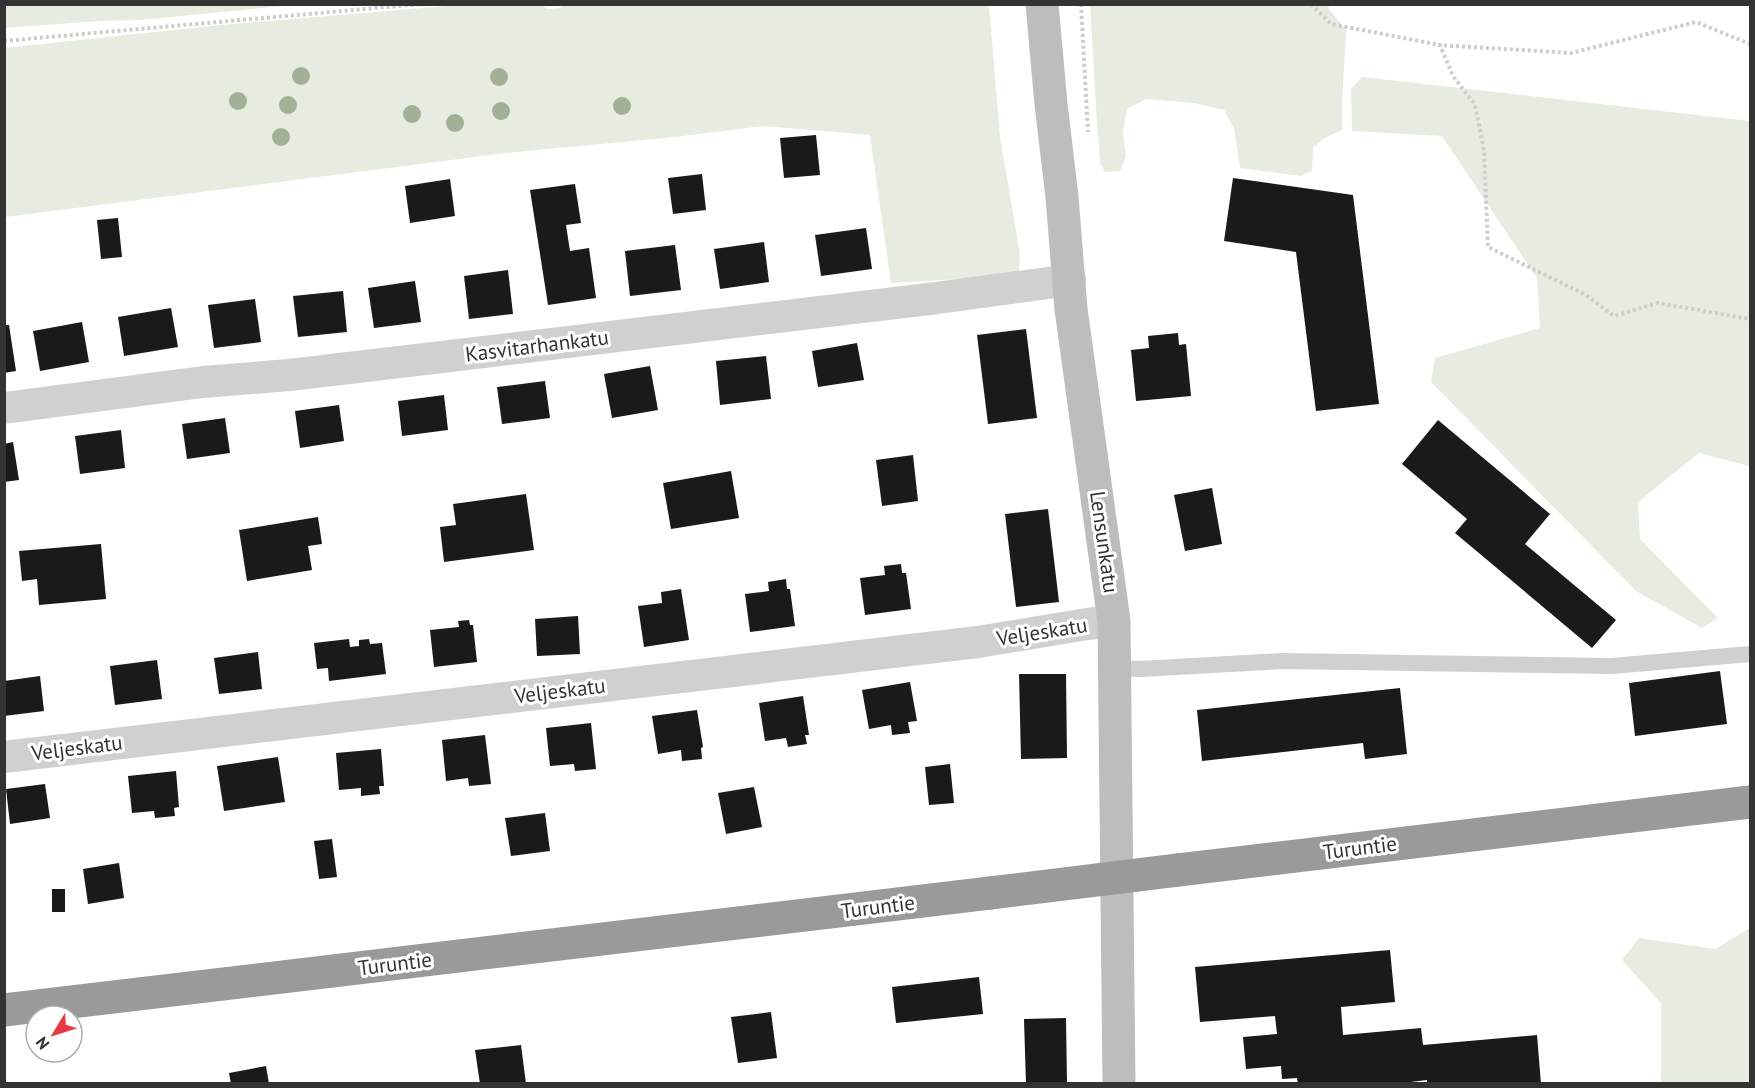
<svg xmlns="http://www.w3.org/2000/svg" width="1755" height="1088" font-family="'PT Sans',sans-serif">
	<rect width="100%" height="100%" fill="#fff"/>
	<g fill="#e6ecdf">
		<path d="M5 4H293V5L140 20 99 21 5 28Z"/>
		<path d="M563 4 989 5 1000 137 1020 254 1019 271 1009 276 891 283 870 135 763 126 675 137 506 153 5 217 4 48 221 25 458 5H542L548 9 560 8Z"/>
		<path d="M1090 5H1328L1329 9 1346 30 1342 105V130L1324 138 1313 148 1312 171 1301 176 1240 168 1234 128 1224 110 1194 103 1146 99 1127 109 1123 132 1126 156 1120 171 1105 172 1100 163 1097 123Z"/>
		<path d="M1362 77 1750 121V468L1749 466 1699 453 1638 502 1640 539 1718 618 1702 628 1636 591 1431 382 1435 358 1540 328 1537 278 1442 136 1352 131 1351 89Z"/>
		<path d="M1750 928V1083H1661V1003L1622 960 1639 938 1715 949Z"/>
	</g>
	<g fill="#1a1a1a">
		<path d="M816 135 820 175 784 178 780 138Z"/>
		<path d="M702 174 706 210 673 214 668 178Z"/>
		<path d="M1233 178 1353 195 1379 404 1316 411 1296 252 1224 241Z"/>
		<path d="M450 179 455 216 410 223 405 186Z"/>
		<path d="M575 184 581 223 566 225 570 251 589 248 596 298 548 305 530 190Z"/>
		<path d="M118 218 122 257 101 259 97 220Z"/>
		<path d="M866 228 872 269 821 276 815 235Z"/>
		<path d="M764 242 769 282 720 289 714 249Z"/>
		<path d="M675 245 681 290 630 296 625 251Z"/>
		<path d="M508 270 513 314 469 319 464 276Z"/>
		<path d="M415 281 421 322 374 328 368 288Z"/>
		<path d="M343 291 347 332 298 337 293 296Z"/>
		<path d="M255 299 261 342 214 348 208 305Z"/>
		<path d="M171 308 178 347 124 356 118 317Z"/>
		<path d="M82 322 89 362 40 371 33 331Z"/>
		<path d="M4 325H9L16 371 4 373Z"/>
		<path d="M1026 329 1037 418 988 424 977 335Z"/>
		<path d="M1178 333 1179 345 1186 344 1191 396 1136 401 1131 350 1149 348 1148 336Z"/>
		<path d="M857 343 864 380 818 387 812 351Z"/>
		<path d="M766 356 771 399 720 405 716 361Z"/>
		<path d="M650 366 658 410 612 418 604 374Z"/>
		<path d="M545 381 550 418 502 424 497 387Z"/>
		<path d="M444 395 448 430 402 436 398 401Z"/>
		<path d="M339 405 344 441 300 448 295 411Z"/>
		<path d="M225 418 230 453 187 459 182 424Z"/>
		<path d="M1438 420 1550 514 1525 544 1616 620 1592 648 1455 533 1467 519 1402 464Z"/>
		<path d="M121 430 125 468 80 474 75 436Z"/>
		<path d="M13 442 19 480 4 482V444Z"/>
		<path d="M913 455 918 501 882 506 876 460Z"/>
		<path d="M731 471 739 518 671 529 663 483Z"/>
		<path d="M1212 488 1222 544 1185 551 1174 495Z"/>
		<path d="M526 494 534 550 444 562 440 527 456 525 453 504Z"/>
		<path d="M1048 509 1059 602 1016 607 1005 514Z"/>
		<path d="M318 517 322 544 308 546 312 570 247 581 239 530Z"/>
		<path d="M101 544 106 599 39 605 37 579 22 581 19 551Z"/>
		<path d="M901 564 902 573H906L911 609 865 615 860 578 885 575 884 566Z"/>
		<path d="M786 579 787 589H790L795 626 750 632 745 594 769 591 768 582Z"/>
		<path d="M681 589 689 640 644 647 638 606 662 603 661 592Z"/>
		<path d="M578 616 580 654 537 656 535 619Z"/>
		<path d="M469 620 470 625H473L477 662 434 667 430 630 459 627 458 621Z"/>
		<path d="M349 639 350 647 359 646V640L369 639 370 644 382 643 386 674 329 681 328 668 317 669 314 643Z"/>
		<path d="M258 652 262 689 219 694 214 658Z"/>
		<path d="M157 660 162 699 115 705 110 666Z"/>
		<path d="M1720 671 1727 724 1635 736 1629 683Z"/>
		<path d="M1019 674H1066L1067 758 1021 759Z"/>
		<path d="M40 676 44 711 4 716V681Z"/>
		<path d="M910 682 917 721 908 722 910 733 892 735 891 725 869 729 862 690Z"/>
		<path d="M1400 688 1407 754 1365 759 1363 743 1202 761 1197 710Z"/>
		<path d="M803 696 809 735H805L807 744 788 747 786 738 765 741 759 703Z"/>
		<path d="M697 710 703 747 701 748 702 759 682 761 681 750 658 754 652 716Z"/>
		<path d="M591 723 596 769 575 771 574 764 550 766 546 728Z"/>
		<path d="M485 735 491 784 469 786 468 778 446 781 442 740Z"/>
		<path d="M381 749 384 786H379L380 794 361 796V788L339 790 336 753Z"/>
		<path d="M278 757 285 802 224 811 217 766Z"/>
		<path d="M950 764 954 803 929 805 925 767Z"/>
		<path d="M176 771 179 807 174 808 175 816 155 818 154 811 132 813 128 776Z"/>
		<path d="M45 784 50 818 10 824 6 789Z"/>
		<path d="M754 787 762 827 726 834 718 793Z"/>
		<path d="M545 813 550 851 511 856 505 818Z"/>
		<path d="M332 839 337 877 319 879 314 841Z"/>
		<path d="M119 863 124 898 88 904 83 869Z"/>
		<rect x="52" y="889" width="13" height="23"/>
		<path d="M1390 950 1395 1002 1341 1007 1343 1035 1421 1028 1423 1045 1537 1035 1541 1084H1427V1080L1395 1084H1298L1297 1078 1282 1079 1281 1066 1246 1069 1243 1037 1277 1034 1275 1016 1200 1022 1195 967Z"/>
		<path d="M979 977 983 1014 896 1023 892 987Z"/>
		<path d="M771 1012 777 1058 738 1063 731 1017Z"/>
		<path d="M1066 1018 1067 1084H1026L1024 1019Z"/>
		<path d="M521 1045 526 1084H480L475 1050Z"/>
		<path d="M266 1066 269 1084H231L229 1073Z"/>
	</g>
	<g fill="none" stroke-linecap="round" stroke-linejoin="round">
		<g stroke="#cdcdcd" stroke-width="4" stroke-dasharray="3 3" stroke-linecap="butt">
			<path d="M1081 4 1088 132"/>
			<path d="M1311 4 1331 24 1440 45 1453 76 1475 105 1484 150 1488 247 1586 295 1614 316 1658 303 1750 319"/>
			<path d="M4 41 421 4"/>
			<path d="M1438 45 1571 53 1696 22 1750 44"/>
		</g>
		<path stroke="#d0d0d0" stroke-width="16" d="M1115 668 1140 669 1283 661 1612 666 1750 654"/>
		<g stroke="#d0d0d0" stroke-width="32">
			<path d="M4 408 203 382 289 375 425 359 929 299 1070 280"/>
			<path d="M4 757 978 642 1087 624 1114 621"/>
		</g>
		<path stroke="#bdbdbd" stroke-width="33" d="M1042 4 1051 104 1062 197 1071 309 1114 621 1119 1084"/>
		<g stroke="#9a9a9a" stroke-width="33">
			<path d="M1178 870 1750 802"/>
			<path d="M4 1010 990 893"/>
		</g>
		<path stroke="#9a9a9a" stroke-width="33" d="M990 893 1178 870"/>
	</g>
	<g fill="#a2b095">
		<circle cx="301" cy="76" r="9"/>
		<circle cx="499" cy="77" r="9"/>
		<circle cx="238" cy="101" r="9"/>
		<circle cx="288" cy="105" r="9"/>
		<circle cx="622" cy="106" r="9"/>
		<circle cx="501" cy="111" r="9"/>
		<circle cx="412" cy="114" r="9"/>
		<circle cx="455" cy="123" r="9"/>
		<circle cx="281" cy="137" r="9"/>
	</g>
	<g text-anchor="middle" stroke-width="6" stroke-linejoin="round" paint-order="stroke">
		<g font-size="21" fill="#333" stroke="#fff">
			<text transform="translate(537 346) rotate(-7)" y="7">Kasvitarhankatu</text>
			<text transform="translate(1104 542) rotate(82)" y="7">Lensunkatu</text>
			<text transform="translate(1042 632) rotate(-9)" y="7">Veljeskatu</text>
			<text transform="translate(560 691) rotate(-7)" y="7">Veljeskatu</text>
			<text transform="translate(77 748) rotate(-7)" y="7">Veljeskatu</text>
			<text transform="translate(1360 848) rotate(-7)" y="7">Turuntie</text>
			<text transform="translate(878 907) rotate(-7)" y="7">Turuntie</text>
			<text transform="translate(395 964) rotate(-7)" y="7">Turuntie</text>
		</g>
	</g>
	<rect width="1755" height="1088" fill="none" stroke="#333333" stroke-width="12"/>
	<g transform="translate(54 1034) rotate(232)"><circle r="28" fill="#ffffff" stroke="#adadad" stroke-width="1.5"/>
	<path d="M0-4.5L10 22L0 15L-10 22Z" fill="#e63946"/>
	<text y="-9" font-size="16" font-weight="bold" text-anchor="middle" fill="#333333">N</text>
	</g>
</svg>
